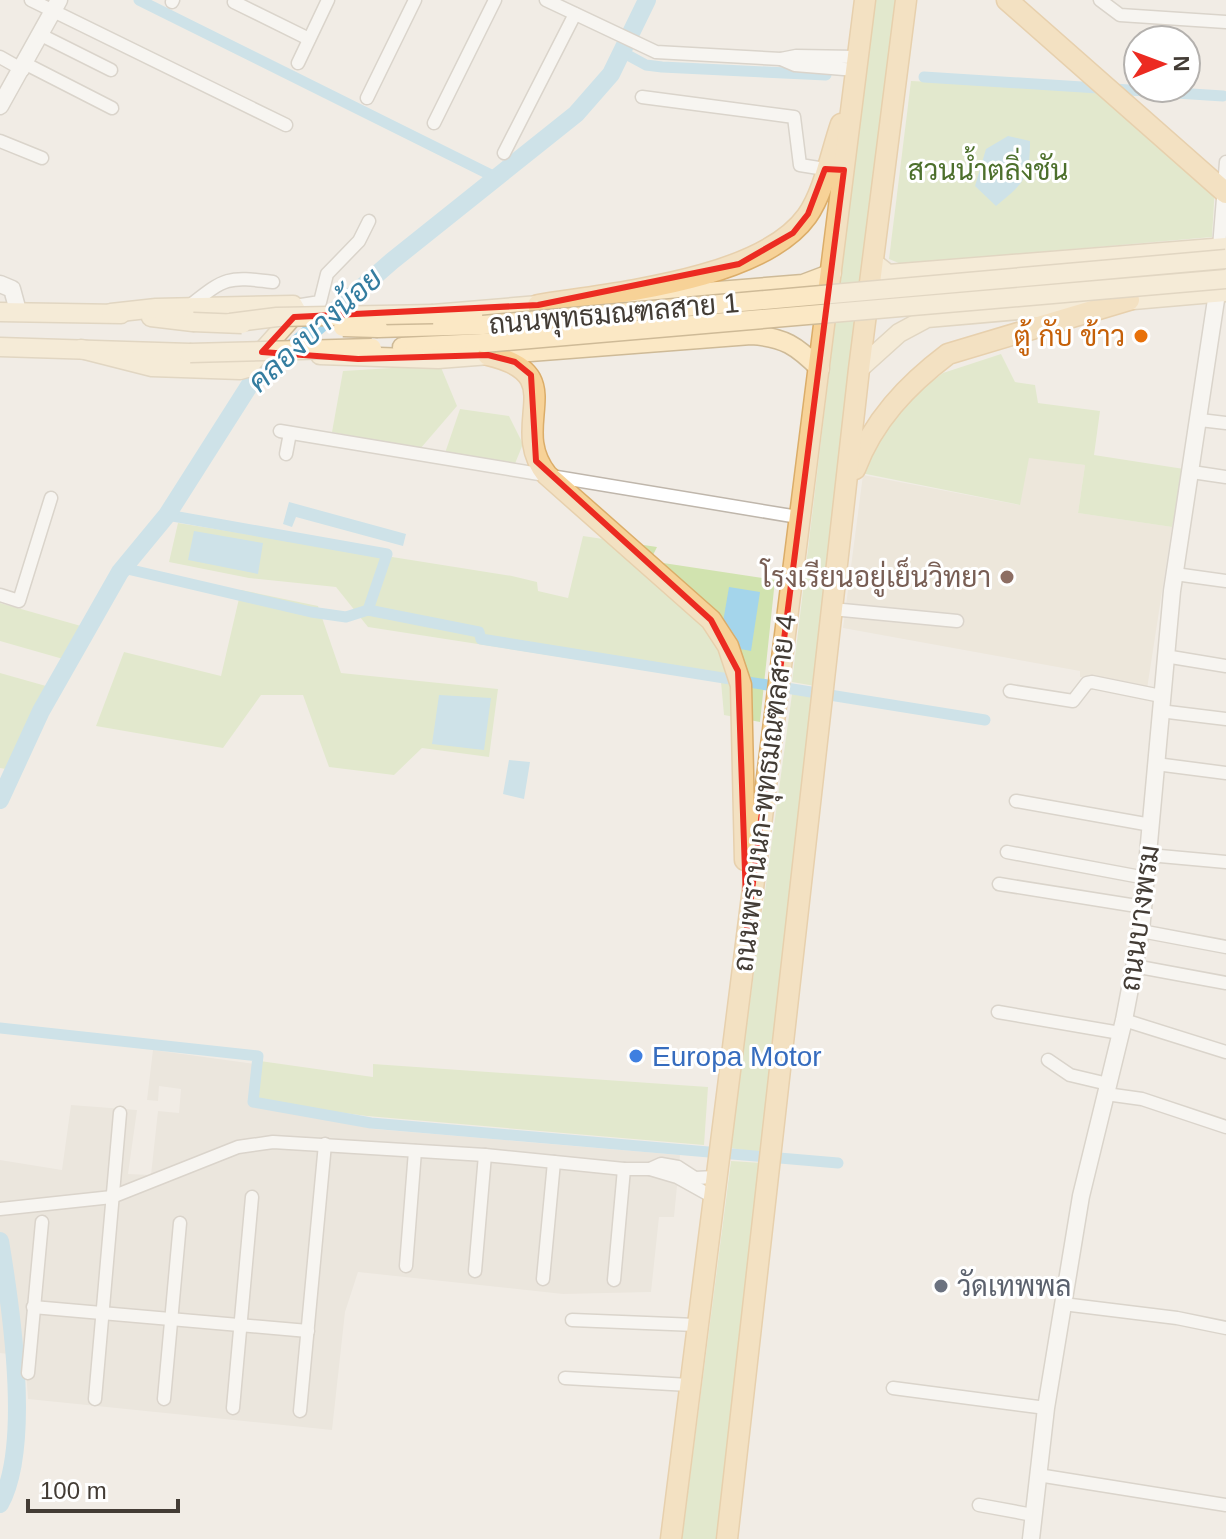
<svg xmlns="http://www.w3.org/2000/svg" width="1226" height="1539" font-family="Helvetica,Sarabun,sans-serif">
	<rect width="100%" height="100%" fill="#f1ece5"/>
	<path fill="#e5ddd3" d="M153 1050 255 1064 251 1104 268 1108 374 1129 680 1155 674 1217H659L651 1292 563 1294 358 1272 345 1312 332 1430 28 1399 25 1356 0 1353V1160L62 1170 71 1105 137 1110 128 1174 151 1175 158 1111 179 1113 181 1089 159 1086 158 1101 147 1100Z"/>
	<path fill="#e9dfcf" d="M1028 457 1085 465 1078 513 1172 527 1147 689 1080 677V671L843 628 863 475 1019 505Z"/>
	<g fill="#d1e3af">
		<path d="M874 0H895L815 686 792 682Z"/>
		<path d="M911 81 1112 90 1215 186 1212 237 901 264 889 259Z"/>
		<path d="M1001 354 1015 382 1035 385 1038 403 1100 411 1094 455 1184 469 1172 527 1078 513 1085 465 1029 458 1020 505 861 473 865 443 910 398 943 373Z"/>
		<path d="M440 365 457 406 420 449 332 432 343 371Z"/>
		<path d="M460 409 509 416 523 444 514 466 445 453Z"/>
		<path d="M178 523 512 576 537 582 538 591 568 598 583 536 657 547 650 561 775 580 760 722 724 715 721 682 368 627 336 587 249 578 169 562Z"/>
		<path d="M241 590 318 606 341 673 498 689 489 757 422 748 394 775 329 767 303 695H261L223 748 96 726 124 652 221 676Z"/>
		<path d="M0 603 81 626 63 659 0 641Z"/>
		<path d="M0 673 46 686 6 769 0 768Z"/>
		<path d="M792 694 813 697 764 1153 730 1148Z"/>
		<path d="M260 1061 373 1077V1064L708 1087 704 1145 367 1116 255 1101Z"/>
		<path d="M731 1161 762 1163 719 1539H682Z"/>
	</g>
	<g fill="#a4d5eb">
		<path d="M1008 136 1030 141C1030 178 1024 183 996 206L975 186 986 149Z"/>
		<path d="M289 502 406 534 403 546 296 517 292 527 283 524Z"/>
		<path d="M194 531 263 543 258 574 188 560Z"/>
		<path d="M729 587 760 592 751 651 719 645Z"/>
		<path d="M439 695 491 698 484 750 432 744Z"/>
		<path d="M509 760 530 762 524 799 503 794Z"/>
	</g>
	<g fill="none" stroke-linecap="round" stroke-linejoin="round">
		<g stroke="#a4d5eb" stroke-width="11">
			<path d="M139 0 495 177"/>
			<path d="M622 52 646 65 662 67 826 75"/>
			<path d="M924 77 1223 96"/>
			<path d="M167 515 387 554 368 610 479 632 481 639 985 720"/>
			<path d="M123 568 311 612 346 617 368 610"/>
			<path d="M0 1028 258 1056 253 1102 371 1123 838 1163"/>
		</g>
		<g stroke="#a4d5eb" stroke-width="18">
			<path d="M0 800 41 711 120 572 167 515 249 386 392 261 576 114 611 74 647 0"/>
			<path d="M0 1241C11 1307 32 1446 0 1504"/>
		</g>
		<g stroke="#bfb6ab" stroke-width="15">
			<g id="minor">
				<path d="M31 0 286 125"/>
				<path d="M546 0 656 52 781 59"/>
				<path d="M1100 0 1120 15 1226 22"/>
				<path d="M172 2 173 0"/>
				<path d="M234 2 309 39"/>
				<path d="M41 35 111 70"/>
				<path d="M0 57 23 70"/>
				<path d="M298 63 328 0"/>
				<path d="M26 64 112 108"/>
				<path d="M856 70 795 65 781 59 796 56 857 57"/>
				<path d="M642 97 794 117 800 165 831 170"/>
				<path d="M367 98 415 0"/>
				<path d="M434 123 495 0"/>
				<path d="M0 141 42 158"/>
				<path d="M504 153 575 14"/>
				<path d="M1219 247 1226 162"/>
				<path d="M295 306 320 302 327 274 359 241 369 221"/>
				<path d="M188 307C225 278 226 276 273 282"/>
				<path d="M1200 420 1226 423"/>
				<path d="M280 431 798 517"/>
				<path d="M286 454 290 433"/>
				<path d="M1192 472 1226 477"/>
				<path d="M1175 574 1226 581"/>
				<path d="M0 595 19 601 51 498"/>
				<path d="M832 609 957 621"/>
				<path d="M1165 656 1226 666"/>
				<path d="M1010 691 1073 701 1087 683 1092 682 1161 696"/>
				<path d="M1160 711 1226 719"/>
				<path d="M1156 764 1226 773"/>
				<path d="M1016 801 1151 825"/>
				<path d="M1007 852 1146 878"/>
				<path d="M1149 855 1226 862"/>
				<path d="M999 884 1143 907"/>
				<path d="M1141 931 1226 947"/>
				<path d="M1134 966 1226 983"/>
				<path d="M998 1012 1120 1033"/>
				<path d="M1124 1020 1226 1052"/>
				<path d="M1048 1060 1070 1075 1108 1084"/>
				<path d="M1106 1094 1142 1099 1226 1127"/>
				<path d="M650 1169 677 1177 713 1197"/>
				<path d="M0 1209 112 1197 238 1147 273 1142 485 1155 624 1169H650L661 1164 678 1167 695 1178 715 1177"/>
				<path d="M406 1266 415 1151"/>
				<path d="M475 1271 485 1155"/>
				<path d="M543 1279 554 1162"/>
				<path d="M614 1280 624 1169"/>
				<path d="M1063 1304 1177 1318 1226 1328"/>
				<path d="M33 1307 308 1331"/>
				<path d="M572 1320 696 1325"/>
				<path d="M28 1373 42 1222"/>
				<path d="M565 1378 689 1385"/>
				<path d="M893 1388 1046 1408"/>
				<path d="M95 1399 120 1113"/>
				<path d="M164 1399 180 1223"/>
				<path d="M233 1408 252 1197"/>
				<path d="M300 1411 325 1144"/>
				<path d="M1038 1475 1226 1505"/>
				<path d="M979 1505 1033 1515"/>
			</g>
		</g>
		<g stroke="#bfb6ab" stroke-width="19">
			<g id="tertiary">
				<path d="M0 106 59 0"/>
				<path d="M0 284 12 289 18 311"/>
				<path d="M1031 1539 1046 1408 1081 1196 1124 1020 1141 931 1172 591 1217 293"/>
			</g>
		</g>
		<g stroke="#ceba97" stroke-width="21">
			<g id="secondary">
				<path d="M873 262 888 274 1226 247"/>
				<path d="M631 298 803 284 832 273"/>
				<path d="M0 312 121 314"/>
				<path d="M433 314 550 304"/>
				<path d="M151 317 193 322"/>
				<path d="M378 328 483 325"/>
				<path d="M0 347 190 353"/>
				<path d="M402 347 484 343"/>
				<path d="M81 349 152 367 240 370 247 368 297 312 293 305 156 308 111 313"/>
				<path d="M320 355 438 359 751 335C784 337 797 346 820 369"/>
				<path d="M859 369 899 333 927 318 1226 292"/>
			</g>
		</g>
		<g stroke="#dbad69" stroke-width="23">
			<g id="primary">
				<path d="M1007 0 1226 193"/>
				<path d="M538 305C612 293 761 280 807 216 824 192 831 153 841 124"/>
				<path d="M488 355C574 375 506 424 547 475L711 620 728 646 741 685 745 860"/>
				<path d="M855 469C873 421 907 385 948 354L1129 300"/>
				<path d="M671 1539 865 0"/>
				<path d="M727 1539 859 369 906 0"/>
			</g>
		</g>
		<use href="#minor" stroke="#fff" stroke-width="12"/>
		<use href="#tertiary" stroke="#fff" stroke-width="16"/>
		<use href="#secondary" stroke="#fbe8c5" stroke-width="18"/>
		<use href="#primary" stroke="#f7d297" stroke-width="20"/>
		<g stroke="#ceba97" stroke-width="21" stroke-linecap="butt">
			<g id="secondary-bridge">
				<path d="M193 322 242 324"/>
				<path d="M230 323 277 317 433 314"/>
				<path d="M483 325 1226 259"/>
				<path d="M343 327 378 328"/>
				<path d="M484 343 1226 279"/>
				<path d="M190 353 372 348"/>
			</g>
		</g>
		<use href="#secondary-bridge" stroke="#fbe8c5" stroke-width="18"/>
	</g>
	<path d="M0 0H1226V1539H0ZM825 169 844 170 747 929 738 671 711 620 536 461 531 375 515 362 488 355 358 359 262 352 294 317 538 305 739 264 793 233 808 214Z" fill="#f1ece5" fill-opacity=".55" fill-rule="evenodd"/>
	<path fill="none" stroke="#ec2b21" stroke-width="6" stroke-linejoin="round" d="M825 169 844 170 747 929 738 671 711 620 536 461 531 375 515 362 488 355 358 359 262 352 294 317 538 305 739 264 793 233 808 214Z"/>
	<circle fill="#e8710a" stroke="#fff" stroke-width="3" cx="1141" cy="336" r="8"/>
	<circle fill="#8d6e63" stroke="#fff" stroke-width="3" cx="1007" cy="577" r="8"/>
	<circle fill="#3f7fe0" stroke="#fff" stroke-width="3" cx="636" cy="1056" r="8"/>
	<circle fill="#6b7280" stroke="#fff" stroke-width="3" cx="941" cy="1286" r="8"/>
	<g text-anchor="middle" stroke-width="6" stroke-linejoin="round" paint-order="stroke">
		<g font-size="28" fill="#4d702c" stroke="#fff">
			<text x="988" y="180">สวนน้ำตลิ่งชัน</text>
		</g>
		<g font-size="28" fill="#433c35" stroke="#fff">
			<text transform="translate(614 313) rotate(-5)" y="10">ถนนพุทธมณฑลสาย 1</text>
			<text transform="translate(764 793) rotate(-83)" y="10">ถนนพรานนก-พุทธมณฑลสาย 4</text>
			<text transform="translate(1139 918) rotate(-82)" y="10">ถนนบางพรม</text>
		</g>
		<g font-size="28" fill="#c56008" stroke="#fff" text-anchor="end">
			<text x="1125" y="346">ตู้ กับ ข้าว</text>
		</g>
		<g font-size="28" fill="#785e54" stroke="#fff" text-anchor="end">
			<text x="991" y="587">โรงเรียนอยู่เย็นวิทยา</text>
		</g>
		<g font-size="28" fill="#366cbe" stroke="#fff" text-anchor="start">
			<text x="652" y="1066">Europa Motor</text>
		</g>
		<g font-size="28" fill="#5b616d" stroke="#fff" text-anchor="start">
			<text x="957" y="1296">วัดเทพพล</text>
		</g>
		<g font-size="30" font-style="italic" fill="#347da0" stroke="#fff">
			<text transform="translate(315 330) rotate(-42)" y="10">คลองบางน้อย</text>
		</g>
	</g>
	<g transform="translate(1162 64) rotate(89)"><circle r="38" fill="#ffffff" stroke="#b4b1ae" stroke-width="2"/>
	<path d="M0-6L14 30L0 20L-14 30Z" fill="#ec2b21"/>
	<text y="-12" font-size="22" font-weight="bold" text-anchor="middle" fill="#433c35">N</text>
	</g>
	<path d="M28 1499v12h150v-12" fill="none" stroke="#433c35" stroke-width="4"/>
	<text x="40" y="1499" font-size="24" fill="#433c35" stroke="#ffffff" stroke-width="6" paint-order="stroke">100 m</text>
</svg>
